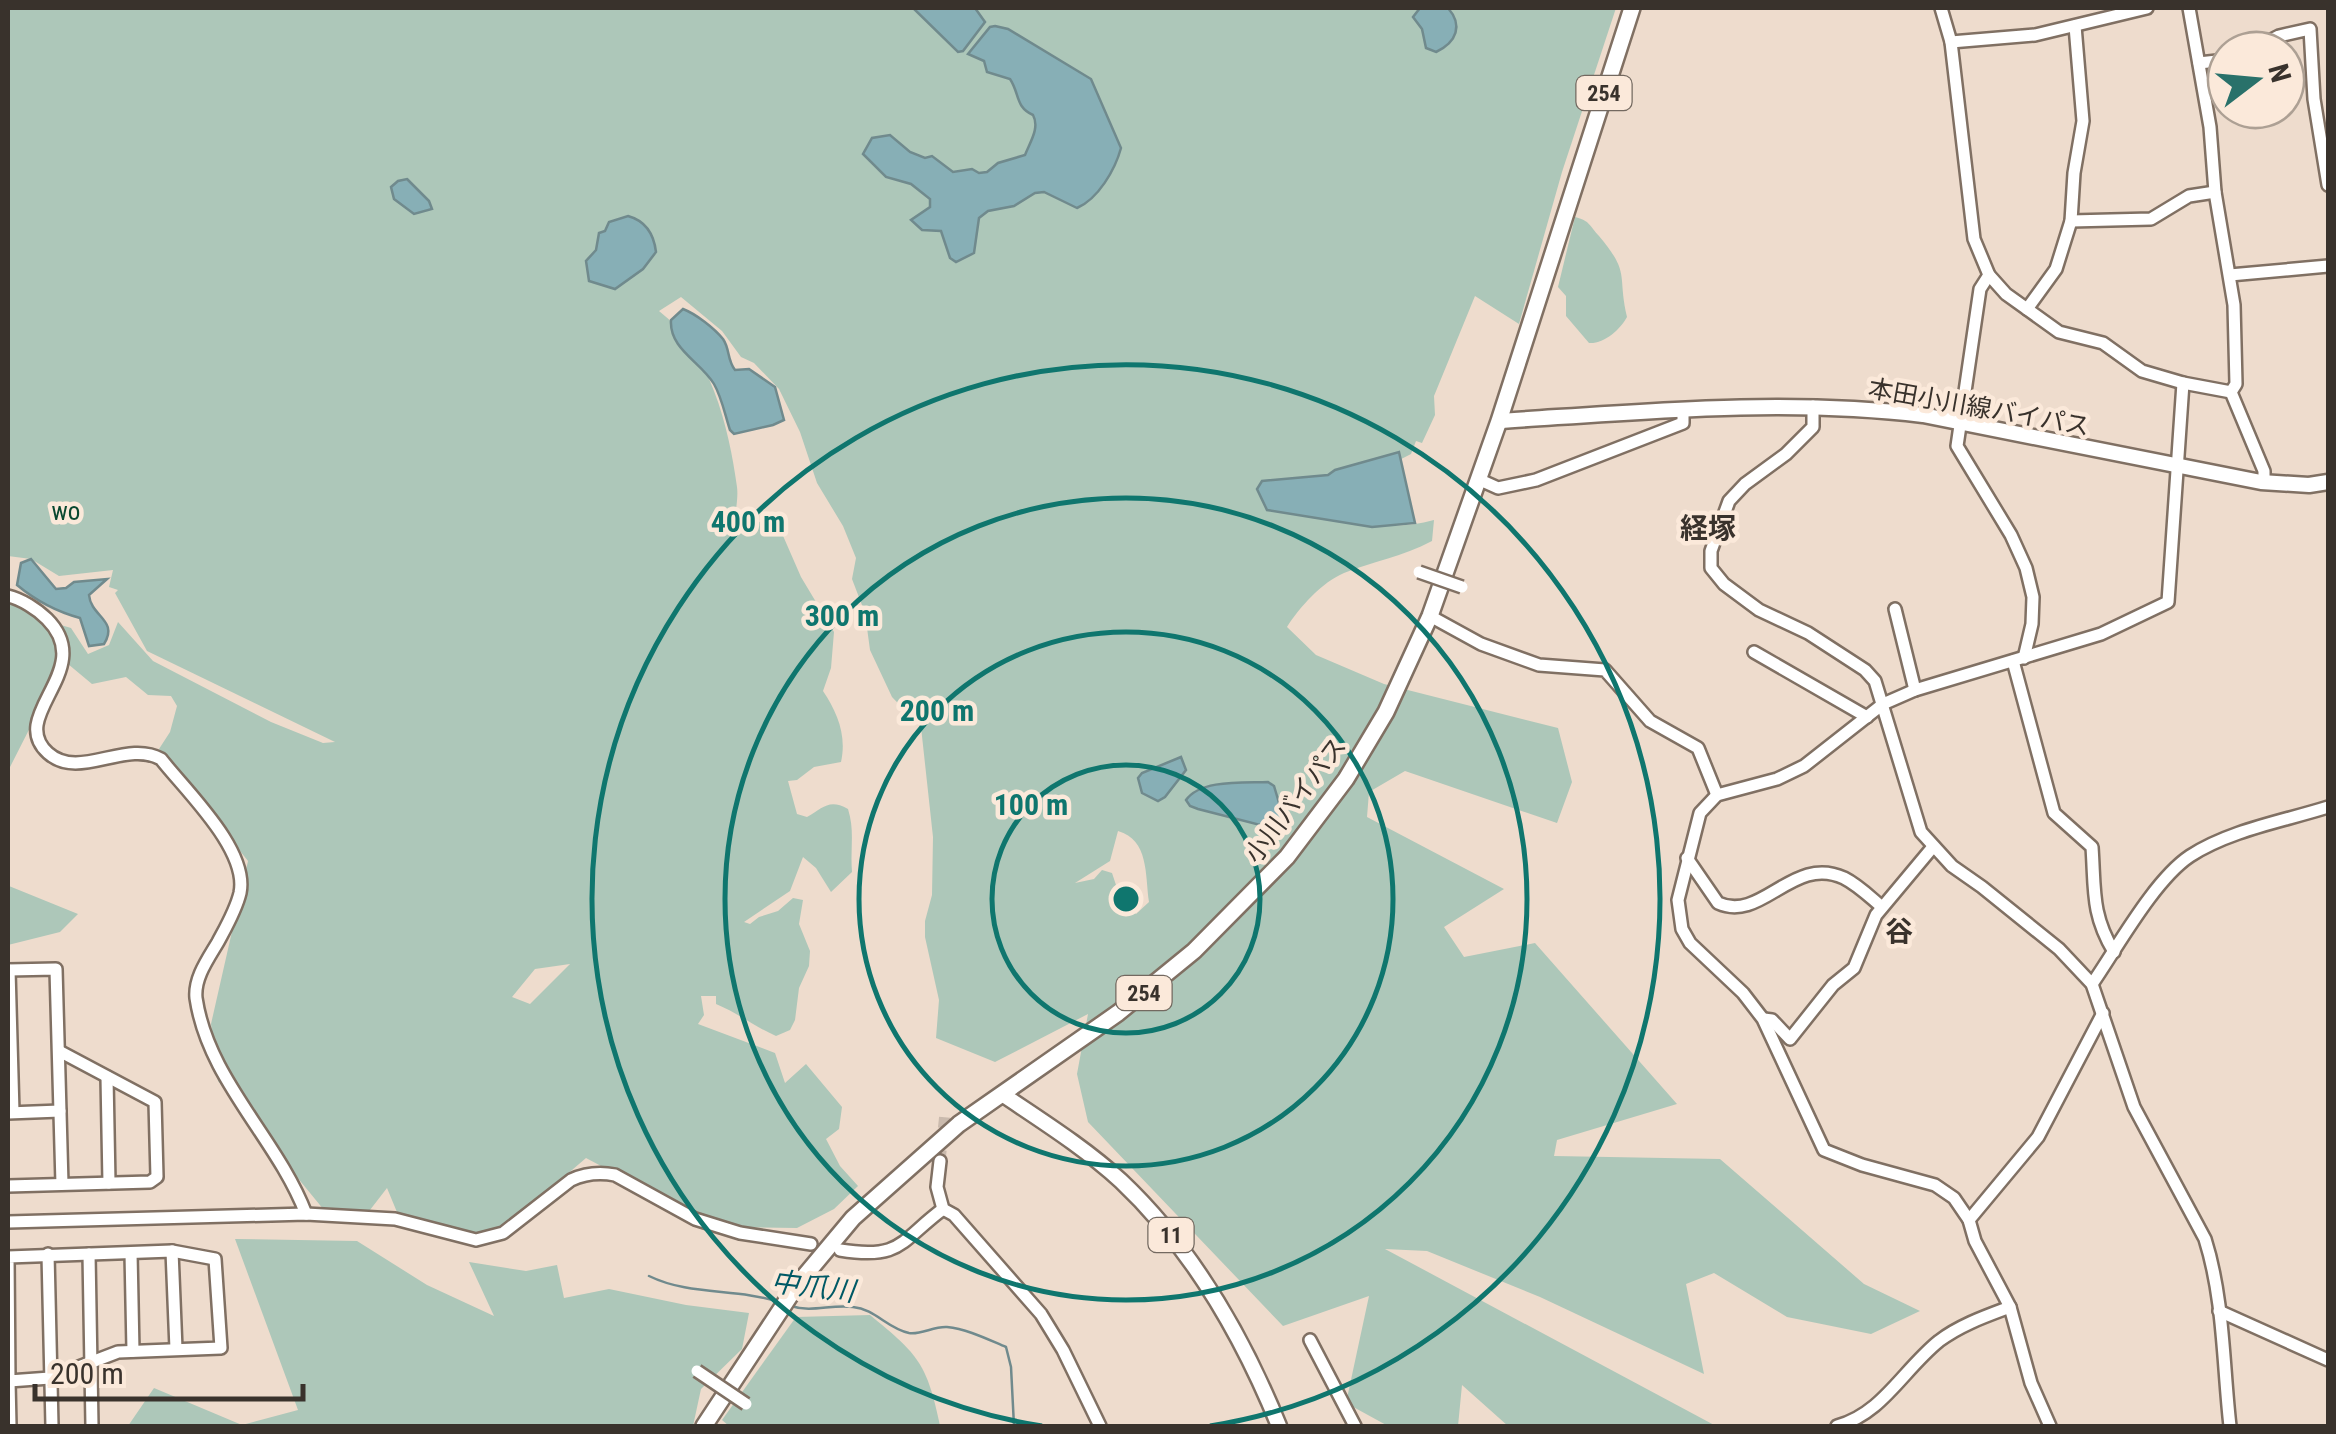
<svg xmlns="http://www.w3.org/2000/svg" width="2336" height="1434" font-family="'Roboto Condensed','Noto Sans JP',sans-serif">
	<rect width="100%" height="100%" fill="#eedccd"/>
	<g fill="#adc7b9" fill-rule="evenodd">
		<path d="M8 8H1616L1562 172 1519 324 1475 296 1434 396 1435 415 1422 443 1416 441 1411 454 1302 510C1348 520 1388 533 1434 520L1432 541C1402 557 1374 561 1344 573 1322 582 1299 608 1287 627L1316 655 1384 684 1558 728 1572 782 1557 823 1405 771 1369 792 1367 817 1504 889 1444 927 1464 957 1535 943 1677 1104 1557 1140 1554 1156 1720 1159 1864 1284 1920 1311 1871 1334 1787 1317 1714 1273 1686 1284 1704 1374 1540 1297 1427 1251 1385 1249 1716 1426H1508L1462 1385 1458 1426H1388L1346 1403 1369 1296 1283 1326 1088 1122 1077 1074 1088 1014 995 1062 936 1038 939 1000 925 937V921L932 895 933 837 921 727 892 697 870 650 865 613 852 579 856 558 843 526 817 483 800 432 779 389 754 363 741 357 722 331 681 297 659 311C710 350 729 427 737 487 739 503 732 518 738 534L765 519 777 522 801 577 834 632 831 668 823 691C837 712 847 735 841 762L814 767 797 780 788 781 797 814 807 817C823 808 829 798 848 809 855 831 850 849 852 872L831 892 816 868 803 857 790 891 744 922 750 924 759 917 778 911 793 898 803 900 799 924 810 951 809 966 799 988 795 1020 790 1030 776 1036C755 1027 738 1013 716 1004V996H701L704 1015 698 1024 775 1053 785 1083 806 1064 842 1107 839 1129 826 1139 840 1166 858 1186 834 1209 797 1228 716 1227 586 1158 515 1219 484 1238 399 1217 387 1188 363 1219 324 1210 218 1081 211 1024 248 861 159 749 170 732 177 706 171 696 148 695 126 677 92 684 68 664 39 710 8 771V601L28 605 37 618 71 628 88 654 109 645 118 622 153 661 271 722 323 743 335 742 147 651 115 593 118 590 109 587 113 570 59 576 31 559 8 556ZM1118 831C1149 840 1145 874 1149 902L1136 914 1128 904 1115 902 1116 885 1112 873 1102 870 1094 879 1075 883 1110 861ZM570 964 530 1004 512 997 535 969Z"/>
		<path d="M1575 217C1590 221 1589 225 1599 236 1631 274 1617 274 1627 317 1620 330 1604 344 1589 343L1566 316V296L1558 287Z"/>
		<path d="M8 883 9 886 78 914 60 932 8 945Z"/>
		<path d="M235 1239 357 1241 427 1285 494 1316 469 1262 526 1271 557 1265 564 1298 609 1289 686 1305 749 1313 742 1349 701 1389 693 1426H128L154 1388 242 1425 298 1410Z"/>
		<path d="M870 1315C919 1355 927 1364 940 1426H729L722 1420 796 1317Z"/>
	</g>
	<g fill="#87afb6" stroke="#708a8d" stroke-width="2.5">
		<path d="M913 8H975L985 22 963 51 958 52Z"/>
		<path d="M1420 8H1448C1463 25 1457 42 1436 52L1426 48 1422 29 1413 17Z"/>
		<path d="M995 26 1008 29 1091 79 1121 148C1115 170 1098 199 1077 208L1044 192 1035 193 1014 206 988 211 979 218 974 253 956 262 950 258 941 231 922 230 911 220 930 207V199L911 184 886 177 863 154 872 138 890 135 910 152 925 158 932 156 953 172 972 169 979 173 987 172 998 163 1025 155C1030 142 1040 128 1033 115 1015 107 1020 94 1010 79L987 72 984 61 968 54 990 27Z"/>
		<path d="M407 179 429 201 432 209 414 214 394 199 391 187 398 181Z"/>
		<path d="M628 216C646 221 654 235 656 252L643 269 615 289 589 281 586 261 596 250 599 233 605 231 609 222Z"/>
		<path d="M683 309C696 314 714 328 723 339 730 349 727 360 735 370L749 369 775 387 784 420 773 425 734 434 730 430C725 415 722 398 714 384 701 362 669 349 671 320Z"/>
		<path d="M1399 452 1415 523 1372 527 1267 510 1257 489 1262 481 1328 475 1335 470Z"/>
		<path d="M31 559 56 589 66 588 74 582 107 579 89 595C91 617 119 620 104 644L89 646 80 618C58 612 35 600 17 585L21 563Z"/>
		<path d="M1181 757 1186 770 1165 797 1158 801 1142 793 1138 778 1142 773Z"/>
		<path d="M1268 782 1274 786 1285 823 1276 829 1198 809 1190 806 1186 800C1201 779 1244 783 1268 782Z"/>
	</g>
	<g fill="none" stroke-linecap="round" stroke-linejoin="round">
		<g stroke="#708a8d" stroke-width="2.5">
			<path d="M649 1276C690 1296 736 1288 779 1302"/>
			<path d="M791 1306C812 1313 831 1304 853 1307 875 1309 888 1329 909 1333 921 1335 934 1326 947 1327 967 1329 987 1339 1006 1347L1011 1367 1014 1426"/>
		</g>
		<path stroke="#cabaad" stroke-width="11" stroke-dasharray="11 5.5" stroke-linecap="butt" d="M940 1161 945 1113"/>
		<g stroke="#807063" stroke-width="16">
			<g id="minor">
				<path d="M1941 8 1951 42 1974 239 1989 275 2006 294 2059 332 2103 343 2142 371 2183 383 2231 392"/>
				<path d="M2189 8 2210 127 2215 192 2234 305 2236 384 2231 392 2264 471V482"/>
				<path d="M1951 42 2035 35 2147 8"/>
				<path d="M2252 50 2279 36 2310 29 2314 99 2328 185"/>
				<path d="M2199 63 2226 60"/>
				<path d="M2071 221 2151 219 2189 196 2215 192"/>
				<path d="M1989 275 1980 289 1957 446 2011 535 2026 568 2033 597 2032 624 2024 658"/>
				<path d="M2230 275 2328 266"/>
				<path d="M2027 309 2056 269 2071 221 2074 173 2083 121 2075 26"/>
				<path d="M1813 406V427L1786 454 1745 484 1729 501 1711 551V568L1724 584 1759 610 1808 633 1865 670 1875 681 1921 832 1952 866 1982 887 2059 949 2092 984 2134 1107 2205 1239C2224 1299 2223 1365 2230 1426"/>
				<path d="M1478 479 1498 488 1536 480 1683 423V410"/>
				<path d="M8 596C21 599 37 609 47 619 98 670 6 715 48 753 79 781 126 739 161 759 186 791 249 850 240 893 236 910 226 927 218 942 208 959 194 978 196 998 208 1080 277 1138 306 1214"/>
				<path d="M1895 609 1915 690"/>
				<path d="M1430 616 1481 644 1539 665 1605 670 1650 721 1698 748 1717 795"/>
				<path d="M1754 652 1867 717"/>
				<path d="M2013 661 2054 813 2092 847C2095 889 2091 914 2114 952"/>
				<path d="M1687 858 1718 903C1762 923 1793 854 1844 878 1858 885 1870 897 1882 907"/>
				<path d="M8 970 56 969 62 1184"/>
				<path d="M9 970 13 1112"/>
				<path d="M2092 984C2117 948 2154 880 2190 856 2230 830 2284 821 2328 807"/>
				<path d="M1764 1019 1772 1020 1790 1039 1833 985 1854 968 1876 915 1932 848"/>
				<path d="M107 1077 109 1183"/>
				<path d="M8 1113 60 1111"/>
				<path d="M940 1161 937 1187 943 1209 954 1215 1041 1314 1063 1350 1100 1426"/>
				<path d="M8 1186 150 1182 157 1177 155 1102 59 1051"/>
				<path d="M1969 1220 2038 1137 2103 1013"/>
				<path d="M8 1222 306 1214 395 1219 476 1240 503 1233 571 1180C586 1173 599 1172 615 1175L695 1219 740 1233 811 1244"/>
				<path d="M840 1250C902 1260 900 1241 943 1209"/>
				<path d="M172 1251 215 1259 221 1348 118 1352 50 1378 9 1381 8 1257Z"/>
				<path d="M172 1251 176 1349"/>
				<path d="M131 1253 133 1351"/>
				<path d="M48 1254 52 1426"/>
				<path d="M89 1254 92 1426"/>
				<path d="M2219 1311 2328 1360"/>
				<path d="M1310 1340 1355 1426"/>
				<path d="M9 1381 10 1426"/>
				<path d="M1837 1426C1882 1414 1903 1370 1939 1341 1960 1325 1986 1316 2010 1307"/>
				<path d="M2050 1426 2031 1383 2010 1307 1975 1241 1969 1220 1954 1198 1935 1185 1862 1165 1824 1150 1763 1019 1743 993 1690 943 1682 929 1678 900 1700 813 1717 795 1777 779 1804 766 1883 704 1915 690 2101 634 2168 602 2183 383"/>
			</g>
		</g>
		<g stroke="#807063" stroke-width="19">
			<g id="major">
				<path d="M1499 421C1640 412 1782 398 1923 415L2261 482 2309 485 2328 482"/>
				<path d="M1002 1094C1042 1121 1085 1148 1121 1181 1193 1249 1242 1335 1279 1426"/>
			</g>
		</g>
		<g stroke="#807063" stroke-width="20">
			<path id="highway" d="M704 1426 797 1285 853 1218 959 1124 1118 1013 1194 951 1287 857 1346 779 1386 712 1430 616 1499 421 1632 8"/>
		</g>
		<use href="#minor" stroke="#fff" stroke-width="11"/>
		<use href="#major" stroke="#fff" stroke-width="14"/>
		<use href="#highway" stroke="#fff" stroke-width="15"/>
		<g stroke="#807063" stroke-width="16" stroke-linecap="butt">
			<g id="minor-bridge">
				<path d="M1419 572 1462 587"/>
				<path d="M697 1371 746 1404"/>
			</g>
		</g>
		<use href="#minor-bridge" stroke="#fff" stroke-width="11"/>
	</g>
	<g fill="none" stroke="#0f766e" stroke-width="5">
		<circle cx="1126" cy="899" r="134"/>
		<circle cx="1126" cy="899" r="267"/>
		<circle cx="1126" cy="899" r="401"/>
		<path d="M1042 1426A534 534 0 1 1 1210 1426"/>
	</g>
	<g text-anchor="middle" stroke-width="9" stroke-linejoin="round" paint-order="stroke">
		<g fill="#fbe9da" stroke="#736960" stroke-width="2.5">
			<rect x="1576.5" y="76" width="55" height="34" rx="8"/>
			<rect x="1116.5" y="976" width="55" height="34" rx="8"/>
			<rect x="1148.5" y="1218" width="45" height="34" rx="8"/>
		</g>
		<g font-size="22" font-weight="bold" fill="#39322c">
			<text x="1604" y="101">254</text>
			<text x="1144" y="1001">254</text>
			<text x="1171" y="1243">11</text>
		</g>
		<g font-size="25" fill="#39322c" stroke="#fbe9da">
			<text transform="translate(1979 407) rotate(10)" y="9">本田小川線バイパス</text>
			<text transform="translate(1295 800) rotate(-53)" y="9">小川バイパス</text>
		</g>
		<g font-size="25" fill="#094830" stroke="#fbe9da">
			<text x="66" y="520">wo</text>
		</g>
		<g font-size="28" font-weight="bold" fill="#39322c" stroke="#fbe9da">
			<text x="1708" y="538">経塚</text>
			<text x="1899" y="941">谷</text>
		</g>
		<g font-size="28" font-style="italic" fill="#005965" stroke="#fbe9da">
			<text transform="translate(813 1286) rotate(7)" y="10">中爪川</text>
		</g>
	</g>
	<circle cx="1126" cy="899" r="15" fill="#0f766e" stroke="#fbe9da" stroke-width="5"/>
	<g font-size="30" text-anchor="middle" font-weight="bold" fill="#0f766e" stroke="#fbe9da" stroke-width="9" stroke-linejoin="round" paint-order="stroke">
		<text x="748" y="532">400 m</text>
		<text x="842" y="626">300 m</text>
		<text x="937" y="721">200 m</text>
		<text x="1031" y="815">100 m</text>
	</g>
	<rect width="2336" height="1434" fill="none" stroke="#39322c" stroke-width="20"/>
	<g transform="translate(2256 80) rotate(74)"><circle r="48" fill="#fbe9da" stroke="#ada094" stroke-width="2.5"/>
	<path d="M0-8L18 38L0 25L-18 38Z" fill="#29716a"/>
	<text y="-15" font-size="28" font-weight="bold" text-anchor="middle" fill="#39322c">N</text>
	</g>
	<path d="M35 1384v15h268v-15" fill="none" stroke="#39322c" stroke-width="5"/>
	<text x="50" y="1384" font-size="30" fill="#39322c" stroke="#fbe9da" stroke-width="8" paint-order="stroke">200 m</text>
</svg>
